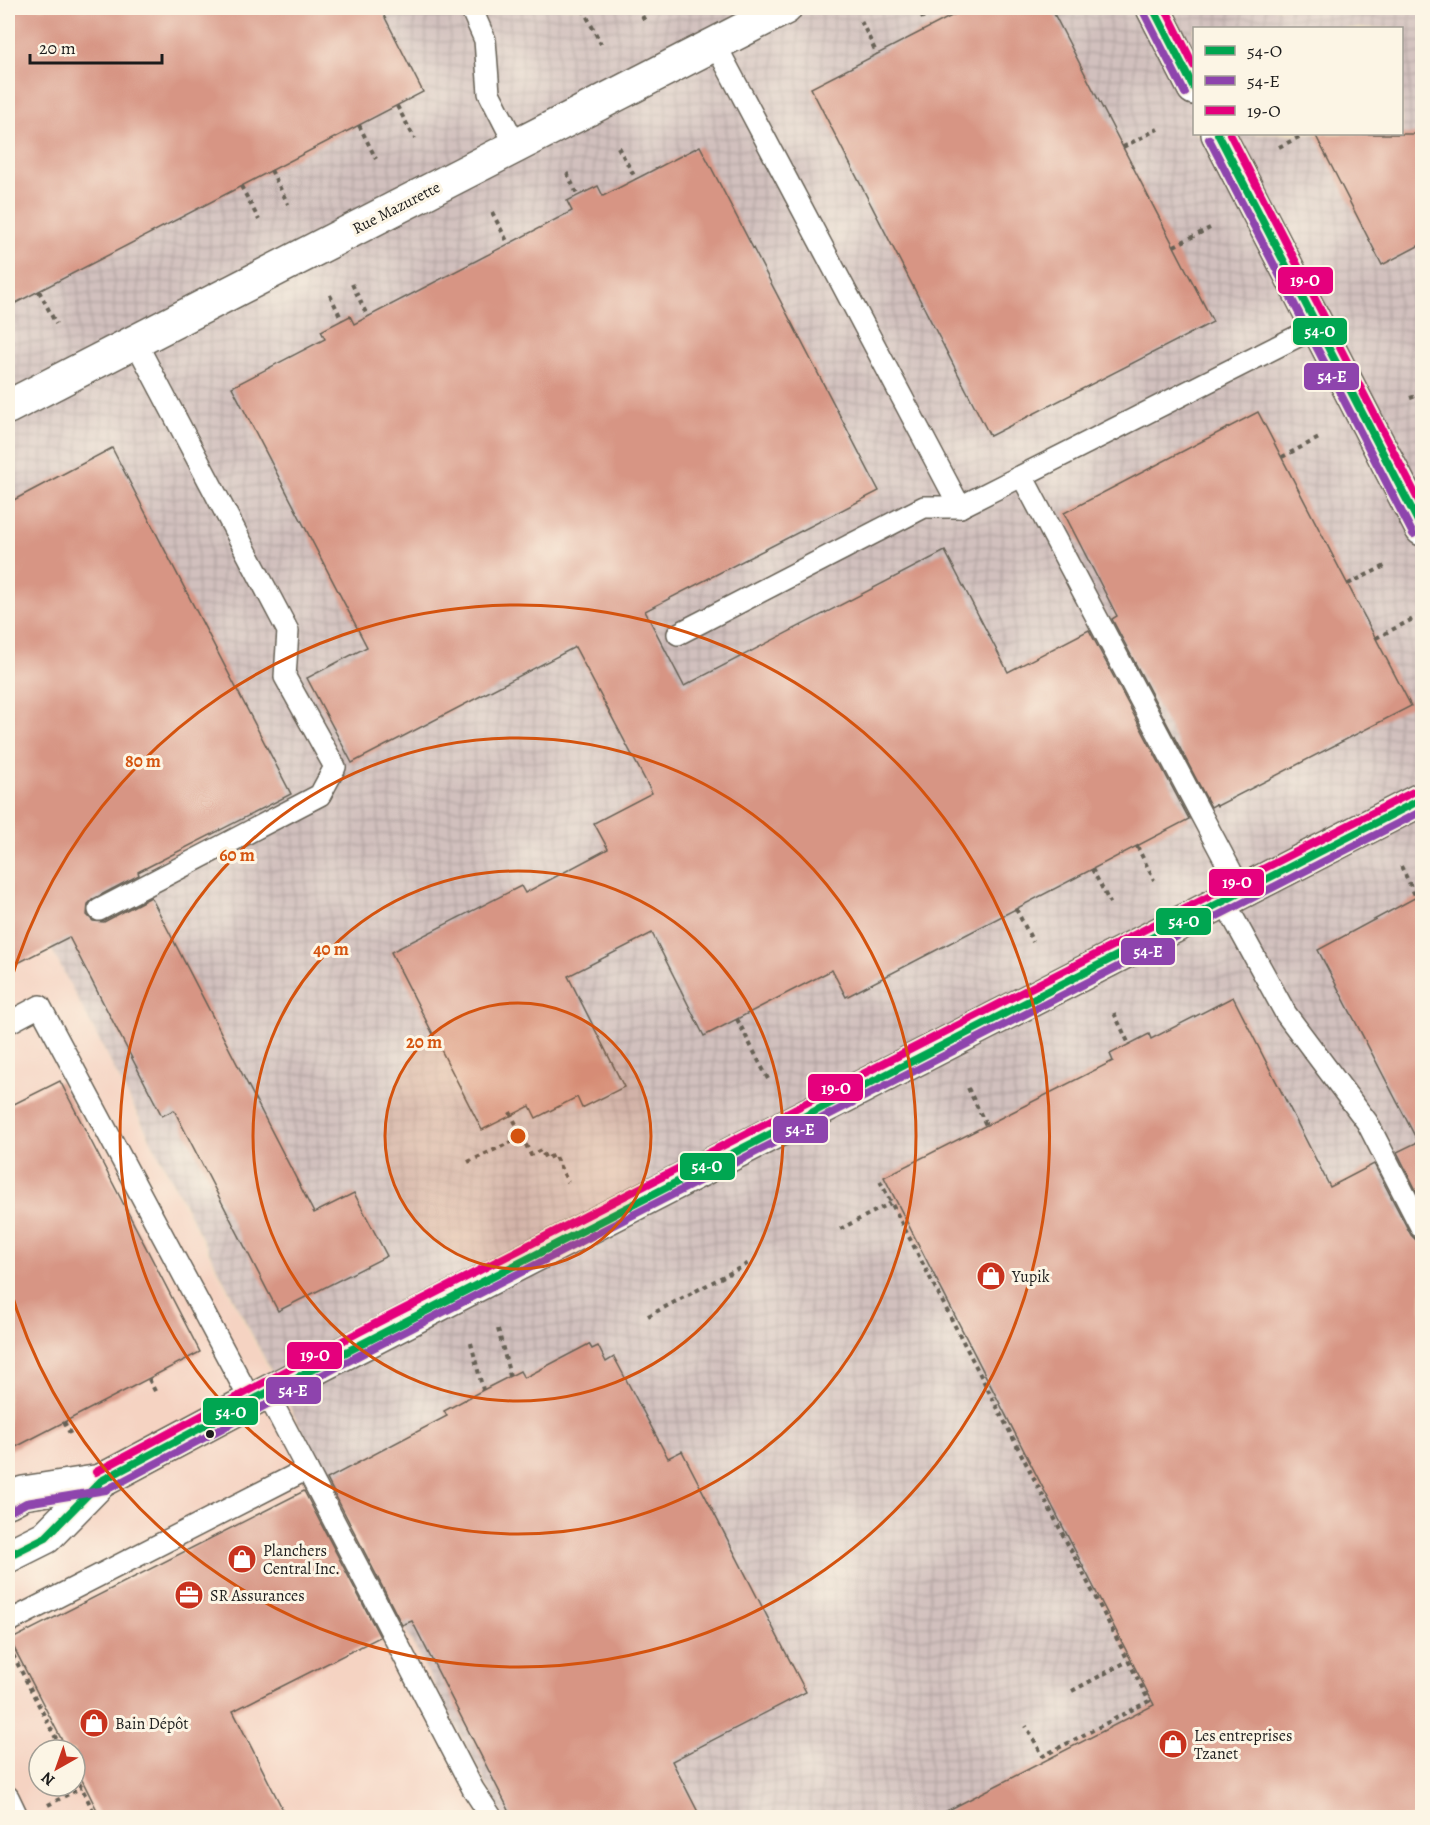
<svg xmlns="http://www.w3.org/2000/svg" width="1430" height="1825" font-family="Alegreya,serif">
	<defs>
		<pattern id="industrial-grid" width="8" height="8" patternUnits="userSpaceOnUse" patternTransform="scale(1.5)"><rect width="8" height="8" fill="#d1c0bd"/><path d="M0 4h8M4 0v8" fill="none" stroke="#b3a4a2"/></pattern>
	</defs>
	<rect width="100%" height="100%" fill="#fcf5e5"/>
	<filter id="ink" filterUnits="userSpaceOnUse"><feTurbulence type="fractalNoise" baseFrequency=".0167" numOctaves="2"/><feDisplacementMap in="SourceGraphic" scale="12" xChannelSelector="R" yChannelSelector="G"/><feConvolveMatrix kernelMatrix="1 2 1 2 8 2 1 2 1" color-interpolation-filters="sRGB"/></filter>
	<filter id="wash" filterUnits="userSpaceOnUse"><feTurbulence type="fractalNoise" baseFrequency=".008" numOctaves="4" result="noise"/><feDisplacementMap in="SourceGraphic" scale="24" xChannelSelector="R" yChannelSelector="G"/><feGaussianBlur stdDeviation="1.35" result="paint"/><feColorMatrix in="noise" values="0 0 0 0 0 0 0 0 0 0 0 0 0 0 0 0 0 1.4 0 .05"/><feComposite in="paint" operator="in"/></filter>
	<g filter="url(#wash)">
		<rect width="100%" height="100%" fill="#edb"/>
		<path fill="#f5d3c2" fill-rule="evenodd" d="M8 865 252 1337 503 1817H8ZM39 1750H75V1786H39Z"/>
		<path fill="url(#industrial-grid)" fill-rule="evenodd" d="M8 8H1422V1817H503L8 865ZM1194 28H1402V134H1194Z"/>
		<g id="blocks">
			<g fill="#d79584">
				<path d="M8 8H380L423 92 8 307Z"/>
				<path d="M967 8H1051L1213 322 990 436 811 88Z"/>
				<path d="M1315 134H1422V244L1382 265Z"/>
				<path d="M700 146 879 491 645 611 684 686 945 551 1008 672 1089 630 1189 819 846 997 832 970 704 1036 652 933 568 976 624 1087 582 1108 577 1097 536 1118 530 1106 482 1130 391 952 521 886 525 893 608 849 594 823 652 793 575 647 352 763 307 678 367 647 232 387 325 339 321 331 350 316 354 324 572 211 567 201 598 186 603 196Z"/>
				<path d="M1258 412 1411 706 1217 806 1216 804 1211 807 1112 619 1117 616 1064 513Z"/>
				<path d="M112 448 291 794 138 872 139 875 93 899 88 904 87 915 93 921 104 922 151 897 314 1213 354 1193 387 1256 278 1311 174 1110 162 1116 69 937 8 968V503Z"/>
				<path d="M1422 894V1202L1397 1152 1418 1142 1318 950Z"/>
				<path d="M1233 997 1330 1187 1374 1164 1411 1235 1416 1240 1422 1242V1818H933L1154 1705 884 1177 1113 1061 1110 1054 1149 1034 1151 1039Z"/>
				<path d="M60 1081 200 1352 8 1451V1107Z"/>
				<path d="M589 1344 592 1349 598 1346 606 1362 614 1357 668 1458 682 1451 806 1692 672 1761 701 1818H513L412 1621 402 1625 327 1479 447 1416 444 1411 483 1390 520 1371 524 1378Z"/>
				<path d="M304 1491 380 1637 233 1711 287 1818H101L75 1766V1750H67L10 1640Z"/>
			</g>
		</g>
	</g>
	<g filter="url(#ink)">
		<use href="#blocks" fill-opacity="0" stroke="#666054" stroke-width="1.5"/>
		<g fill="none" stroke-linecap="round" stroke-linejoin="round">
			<g stroke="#666054" stroke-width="24">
				<g id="lane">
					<path d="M471 8 485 40 489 93 516 146"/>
					<path d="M715 44 960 507 1318 326"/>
					<path d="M1022 476 1242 892"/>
					<path d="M678 634 924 507H960"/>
					<path d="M1224 901 1286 1014 1367 1122 1422 1229"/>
					<path d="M99 910 320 795 335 767 285 677 288 631 135 341"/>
					<path d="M8 1023 40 1006 251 1401"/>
					<path d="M307 1469 473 1789 492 1818"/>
					<path d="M8 1622 307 1469 267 1393"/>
					<path d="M8 1797 18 1818"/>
				</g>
			</g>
			<g stroke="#666054" stroke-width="36">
				<g id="street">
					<path d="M1153 8 1194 88"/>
					<path d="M1218 134 1422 529"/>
					<path d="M8 407 785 8"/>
					<path d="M8 1501 23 1493 101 1481"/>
					<path d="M8 1556 46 1537 101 1481 251 1401 1422 799"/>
				</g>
			</g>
			<g stroke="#666054" stroke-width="4" stroke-dasharray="4.5 4.5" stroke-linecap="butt">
				<path d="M638 8 645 21"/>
				<path d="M654 8 658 15"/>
				<path d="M918 8 923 19"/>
				<path d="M583 9 601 44"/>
				<path d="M861 21 877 54"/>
				<path d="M397 106 415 139"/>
				<path d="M359 125 376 159"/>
				<path d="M618 147 636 179"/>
				<path d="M1123 147 1158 129"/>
				<path d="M1279 147 1305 134"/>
				<path d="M271 170 288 204"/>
				<path d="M567 173 578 196"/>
				<path d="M241 186 259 220"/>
				<path d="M492 212 508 243"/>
				<path d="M1174 246 1210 228"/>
				<path d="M352 284 368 317"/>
				<path d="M39 291 56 324"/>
				<path d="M330 295 342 320"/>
				<path d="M1410 398 1422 394"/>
				<path d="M1282 457 1319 438"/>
				<path d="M1348 584 1385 566"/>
				<path d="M1376 638 1413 619"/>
				<path d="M1137 846 1154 880"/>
				<path d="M1401 866 1416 897"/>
				<path d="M1092 869 1110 903"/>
				<path d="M1016 909 1033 942"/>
				<path d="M1114 1013 1129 1044"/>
				<path d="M737 1019 768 1079"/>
				<path d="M968 1088 986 1125"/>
				<path d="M510 1112 531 1155 541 1150 546 1159 554 1155 568 1182"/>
				<path d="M468 1162 522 1137"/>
				<path d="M880 1181 1149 1701 1043 1756 1026 1726"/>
				<path d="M840 1229 891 1203"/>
				<path d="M648 1316 751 1262"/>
				<path d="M498 1329 510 1376"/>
				<path d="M471 1343 483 1390"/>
				<path d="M149 1379 156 1393"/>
				<path d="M64 1422 72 1437"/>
				<path d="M13 1655 62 1750"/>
				<path d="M1072 1691 1128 1661"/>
				<path d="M75 1775 97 1818"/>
				<path d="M48 1805 82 1787"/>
			</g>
			<use href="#lane" stroke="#fff" stroke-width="21"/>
			<use href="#street" stroke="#fff" stroke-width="33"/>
			<g stroke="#fcf5e5" stroke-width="12">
				<g id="bus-1">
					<path d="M1153 8 1194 88"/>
					<path d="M1218 134 1422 529"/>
					<path d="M8 1556 46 1537 101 1481 251 1401 1422 799"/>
				</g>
			</g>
			<g stroke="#fcf5e5" stroke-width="12">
				<g id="bus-2">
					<path d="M1144 13 1185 93"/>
					<path d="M1209 139 1413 534"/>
					<path d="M13 1510 26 1503 106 1490 371 1349 1422 811"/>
				</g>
			</g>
			<g stroke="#fcf5e5" stroke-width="12">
				<g id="bus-3">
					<path d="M1165 8 1194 66"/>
					<path d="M1230 134 1422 507"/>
					<path d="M96 1472 361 1331 1417 790"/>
				</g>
			</g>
			<use href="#bus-1" stroke="#00a651" stroke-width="8"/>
			<use href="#bus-2" stroke="#8e44ad" stroke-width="8"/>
			<use href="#bus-3" stroke="#e5007d" stroke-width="8"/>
		</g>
	</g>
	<circle cx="518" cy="1136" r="133" fill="#d4530e" fill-opacity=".12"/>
	<g fill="none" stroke="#d4530e" stroke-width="3">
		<circle cx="518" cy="1136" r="133"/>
		<circle cx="518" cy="1136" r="265"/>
		<circle cx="518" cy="1136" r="398"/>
		<path d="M8 990A531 531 0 1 1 8 1282"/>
	</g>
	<defs>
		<g id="shop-disc" transform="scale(1.5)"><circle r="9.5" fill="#c8321e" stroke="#fcf5e5"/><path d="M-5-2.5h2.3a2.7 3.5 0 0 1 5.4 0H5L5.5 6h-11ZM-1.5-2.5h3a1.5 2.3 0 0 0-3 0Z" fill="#fff"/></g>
		<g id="office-disc" transform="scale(1.5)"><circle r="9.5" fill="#c8321e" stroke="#fcf5e5"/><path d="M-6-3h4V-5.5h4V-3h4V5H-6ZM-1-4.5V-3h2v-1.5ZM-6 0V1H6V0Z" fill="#fff"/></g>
	</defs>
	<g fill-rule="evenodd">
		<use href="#shop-disc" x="991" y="1276"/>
		<use href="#shop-disc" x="242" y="1559"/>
		<use href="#office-disc" x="189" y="1595"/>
		<use href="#shop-disc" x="94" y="1723"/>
		<use href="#shop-disc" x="1173" y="1744"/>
	</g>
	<circle fill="#1c1c1c" stroke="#fcf5e5" stroke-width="2" cx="210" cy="1434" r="5"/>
	<g text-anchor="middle" stroke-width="6" stroke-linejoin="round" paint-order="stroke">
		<g font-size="16" fill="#1c1c1c" stroke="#fcf5e5">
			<text transform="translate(396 207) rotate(-27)" y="6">Rue Mazurette</text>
		</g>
		<g font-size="16" fill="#1c1c1c" stroke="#fcf5e5" text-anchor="start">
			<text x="1012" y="1282">Yupik</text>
			<text x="263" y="1556">Planchers<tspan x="263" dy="18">Central Inc.</tspan></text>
			<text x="210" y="1601">SR Assurances</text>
			<text x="115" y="1729">Bain Dépôt</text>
			<text x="1194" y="1741">Les entreprises<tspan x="1194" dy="18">Tzanet</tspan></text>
		</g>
	</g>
	<circle cx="518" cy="1136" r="9" fill="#d4530e" stroke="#fcf5e5" stroke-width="3"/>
	<g font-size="18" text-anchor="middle" font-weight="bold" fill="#d4530e" stroke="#fcf5e5" stroke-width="6" stroke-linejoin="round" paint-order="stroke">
		<text x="143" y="767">80 m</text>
		<text x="237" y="861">60 m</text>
		<text x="331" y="955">40 m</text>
		<text x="424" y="1048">20 m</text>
	</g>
	<g stroke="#fcf5e5" stroke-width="2">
		<rect x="1277" y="266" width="57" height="29" rx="6" fill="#e5007d"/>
		<rect x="1292" y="317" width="56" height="29" rx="6" fill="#00a651"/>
		<rect x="1303" y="362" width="57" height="29" rx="6" fill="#8e44ad"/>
		<rect x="1208" y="868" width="57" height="29" rx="6" fill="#e5007d"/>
		<rect x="1155" y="907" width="57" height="29" rx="6" fill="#00a651"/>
		<rect x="1120" y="937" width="56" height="29" rx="6" fill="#8e44ad"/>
		<rect x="807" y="1073" width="57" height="29" rx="6" fill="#e5007d"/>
		<rect x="772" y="1115" width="57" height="29" rx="6" fill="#8e44ad"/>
		<rect x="679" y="1152" width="57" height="29" rx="6" fill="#00a651"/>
		<rect x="286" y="1341" width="57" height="29" rx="6" fill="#e5007d"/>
		<rect x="265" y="1376" width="57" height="29" rx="6" fill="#8e44ad"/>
		<rect x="202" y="1397" width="57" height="29" rx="6" fill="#00a651"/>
	</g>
	<g font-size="16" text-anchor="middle" font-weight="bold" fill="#fff">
		<text x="1305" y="286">19-O</text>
		<text x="1320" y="337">54-O</text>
		<text x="1332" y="382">54-E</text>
		<text x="1237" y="888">19-O</text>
		<text x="1184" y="927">54-O</text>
		<text x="1148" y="957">54-E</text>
		<text x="836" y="1094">19-O</text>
		<text x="800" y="1135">54-E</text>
		<text x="707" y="1172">54-O</text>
		<text x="315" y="1361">19-O</text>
		<text x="293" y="1396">54-E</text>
		<text x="231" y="1418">54-O</text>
	</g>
	<rect width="1430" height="1825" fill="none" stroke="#fcf5e5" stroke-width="30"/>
	<rect x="1193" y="27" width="210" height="108" fill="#fcf5e5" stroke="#a29e95" stroke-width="1.5"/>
	<rect x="1205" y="46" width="30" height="9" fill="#00a651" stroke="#a29e95" stroke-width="1.5"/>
	<text x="1247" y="57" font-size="18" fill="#1c1c1c">54-O</text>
	<rect x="1205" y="76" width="30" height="9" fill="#8e44ad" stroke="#a29e95" stroke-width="1.5"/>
	<text x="1247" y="87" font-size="18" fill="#1c1c1c">54-E</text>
	<rect x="1205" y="106" width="30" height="9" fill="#e5007d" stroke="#a29e95" stroke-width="1.5"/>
	<text x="1247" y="117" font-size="18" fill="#1c1c1c">19-O</text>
	<g transform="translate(57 1768) rotate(220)"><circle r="28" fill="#fcf5e5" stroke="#a29e95" stroke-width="1.5"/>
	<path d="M0-4.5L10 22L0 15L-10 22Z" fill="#c8321e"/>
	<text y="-9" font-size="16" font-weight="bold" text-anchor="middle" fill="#1c1c1c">N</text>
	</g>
	<path d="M30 54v9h132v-9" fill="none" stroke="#1c1c1c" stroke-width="3"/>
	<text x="39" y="54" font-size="18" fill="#1c1c1c" stroke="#fcf5e5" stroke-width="4.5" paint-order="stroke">20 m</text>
</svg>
